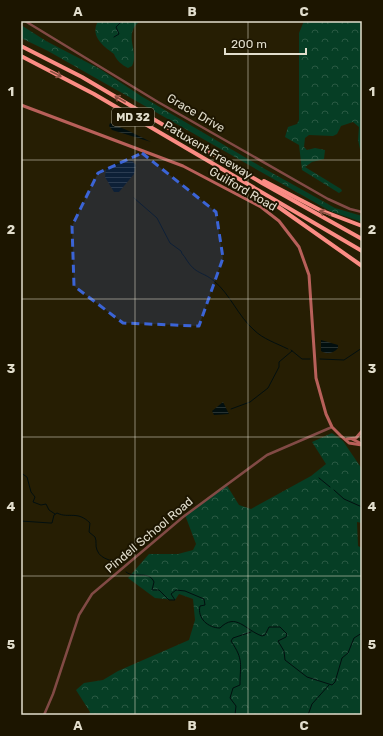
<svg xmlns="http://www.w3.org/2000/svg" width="383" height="736" font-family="Rubik,sans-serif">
	<defs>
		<pattern id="forest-crowns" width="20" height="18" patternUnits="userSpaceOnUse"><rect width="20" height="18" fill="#063e25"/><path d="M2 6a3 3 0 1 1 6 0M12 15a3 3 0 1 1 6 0" fill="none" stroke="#2a5943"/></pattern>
		<pattern id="water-rules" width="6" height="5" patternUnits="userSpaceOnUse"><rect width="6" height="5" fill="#020f0f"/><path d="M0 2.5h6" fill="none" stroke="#273231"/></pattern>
	</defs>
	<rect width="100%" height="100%" fill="#261e03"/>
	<g fill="url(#forest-crowns)">
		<path d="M98 21H140C122 35 140 51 132 66L128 68C122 65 116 60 114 54 102 45 90 36 98 21Z"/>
		<path d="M304 21H362V158L358 140 359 127 353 122 341 126 337 134 333 136 309 135 305 138 304 147 307 150 315 148 325 150 324 159 312 162 305 167 341 189 342 191 339 193 302 170 299 145 285 137 288 127 297 124 299 120V33Z"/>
		<path d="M21 25 46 41 100 69 141 96 265 169 335 208 362 216V222L330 211 48 51 21 38Z"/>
		<path d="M332 433 343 441 362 469V523L357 522 358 546 362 548V715H89L90 712 76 690 84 683 103 680 118 671 189 640 195 620 193 599 179 594 175 600 155 598 128 578 149 554H178L193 550 196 544 185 515 226 484 239 505 251 509 311 476 326 464 312 442Z"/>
	</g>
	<g fill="url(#water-rules)">
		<path d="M110 123 129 131 151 142 112 130 109 126Z"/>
		<path d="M132 161 136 165 134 174 119 192H114L105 177 106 169 121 162Z"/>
		<path d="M321 340 338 345V348C334 353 327 355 321 351Z"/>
		<path d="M223 402 229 414 214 415 212 411Z"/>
	</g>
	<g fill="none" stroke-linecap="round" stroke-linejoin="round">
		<g stroke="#020f0f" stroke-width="1">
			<path d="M114 37 119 34 116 27 122 21"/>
			<path d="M134 198 157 218 170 243 181 251C182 255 184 255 186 259 196 275 202 271 214 281 230 294 238 316 254 330 263 339 276 343 288 349"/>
			<path d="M291 350 302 359H310"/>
			<path d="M320 359 344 360 362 348"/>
			<path d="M231 409 250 402 268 388 279 367V362L292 351"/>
			<path d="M21 473 27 477 31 492 35 497 33 502 41 505 46 504 49 510 55 514"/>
			<path d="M319 478 330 487"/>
			<path d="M334 490 344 499 362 507"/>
			<path d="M21 521 50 523H52L54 515 57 513C69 519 77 510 90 523L89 532 95 537C97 541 95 546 97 550 101 561 114 559 121 566"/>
			<path d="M126 572C135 579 149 570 154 582L152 590H159L169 600H175L171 594 176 590 185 591 204 599 205 605 200 606C197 618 208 628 220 628 236 612 245 630 262 636L265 635 269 627H280L287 634 286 637 278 641 284 651 285 660 307 677 332 685 335 682 342 658 348 653 354 638 362 633"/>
			<path d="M235 715 236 706 230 698 233 688 240 685C240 664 244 660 231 641L233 638 251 632"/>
			<path d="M308 715 312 704 329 685"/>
		</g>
		<g stroke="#814a45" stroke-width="2.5">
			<path d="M25 21 158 102 328 199 350 209 362 212"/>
			<path d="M44 715 53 694 79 615 92 594 183 517 267 455 332 427"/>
		</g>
		<g stroke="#b8605a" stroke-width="3">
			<path d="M21 105 183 166 261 207 279 221 299 247 309 275 316 378 326 414 332 427 340 435 349 443 362 445"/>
			<path d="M362 435V440"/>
			<path d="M347 439 356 438 362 431"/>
			<path d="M352 439 362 444"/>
		</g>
		<g stroke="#fb8c84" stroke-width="4">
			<path d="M21 46 82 77 262 183 362 239"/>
			<path d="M21 56 94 94 362 251"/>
			<path d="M264 181 320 210 362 226"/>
			<path d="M277 206 362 266"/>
		</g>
	</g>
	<defs><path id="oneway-shaft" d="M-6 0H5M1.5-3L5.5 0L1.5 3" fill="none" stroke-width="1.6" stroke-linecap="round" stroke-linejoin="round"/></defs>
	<g stroke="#8c5042">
		<use href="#oneway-shaft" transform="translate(56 74) rotate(27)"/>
		<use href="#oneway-shaft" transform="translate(120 99) rotate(-150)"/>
		<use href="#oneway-shaft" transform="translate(325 213) rotate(-157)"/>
	</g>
	<path fill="#3b64d6" fill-opacity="0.2" stroke="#3b64d6" stroke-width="3" stroke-dasharray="8 5" stroke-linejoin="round" d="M142 153 216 212 223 258 199 326 123 323 74 286 72 226 98 173Z"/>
	<path fill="none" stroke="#e2decd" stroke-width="1" stroke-opacity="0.55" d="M135 21V715M248 21V715M21 160H362M21 299H362M21 437H362M21 576H362"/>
	<g text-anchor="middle" stroke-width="4" stroke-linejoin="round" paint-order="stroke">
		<rect fill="#1c1500" stroke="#a7a290" stroke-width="1" x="112" y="108" width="42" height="18" rx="3"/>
		<g font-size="11" font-weight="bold" fill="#e2decd">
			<text x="133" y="121">MD 32</text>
		</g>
		<g font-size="12" fill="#e2decd" stroke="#1c1500">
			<text transform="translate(196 113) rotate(30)" y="4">Grace Drive</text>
			<text transform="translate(208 150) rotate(31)" y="4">Patuxent Freeway</text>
			<text transform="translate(243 189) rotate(30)" y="4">Guilford Road</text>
			<text transform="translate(149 535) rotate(-40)" y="4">Pindell School Road</text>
		</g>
	</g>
	<rect width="383" height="736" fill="none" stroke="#1c1500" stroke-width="44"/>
	<path d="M225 48v6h81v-6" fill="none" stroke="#e2decd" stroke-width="2"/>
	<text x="231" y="48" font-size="12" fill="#e2decd" stroke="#1c1500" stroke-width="3" paint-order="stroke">200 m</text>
	<rect x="22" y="22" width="339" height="692" fill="none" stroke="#e2decd" stroke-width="1.5"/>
	<g font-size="13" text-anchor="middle" font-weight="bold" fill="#e2decd">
		<text x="78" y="16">A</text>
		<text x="192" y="16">B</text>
		<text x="304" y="16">C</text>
		<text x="11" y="96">1</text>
		<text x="372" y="96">1</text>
		<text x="11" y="234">2</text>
		<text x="372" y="234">2</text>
		<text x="11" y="373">3</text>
		<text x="372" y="373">3</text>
		<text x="11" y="511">4</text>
		<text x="372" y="511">4</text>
		<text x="11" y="649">5</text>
		<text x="372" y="649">5</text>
		<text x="78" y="730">A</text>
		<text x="192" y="730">B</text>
		<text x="304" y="730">C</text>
	</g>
</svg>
